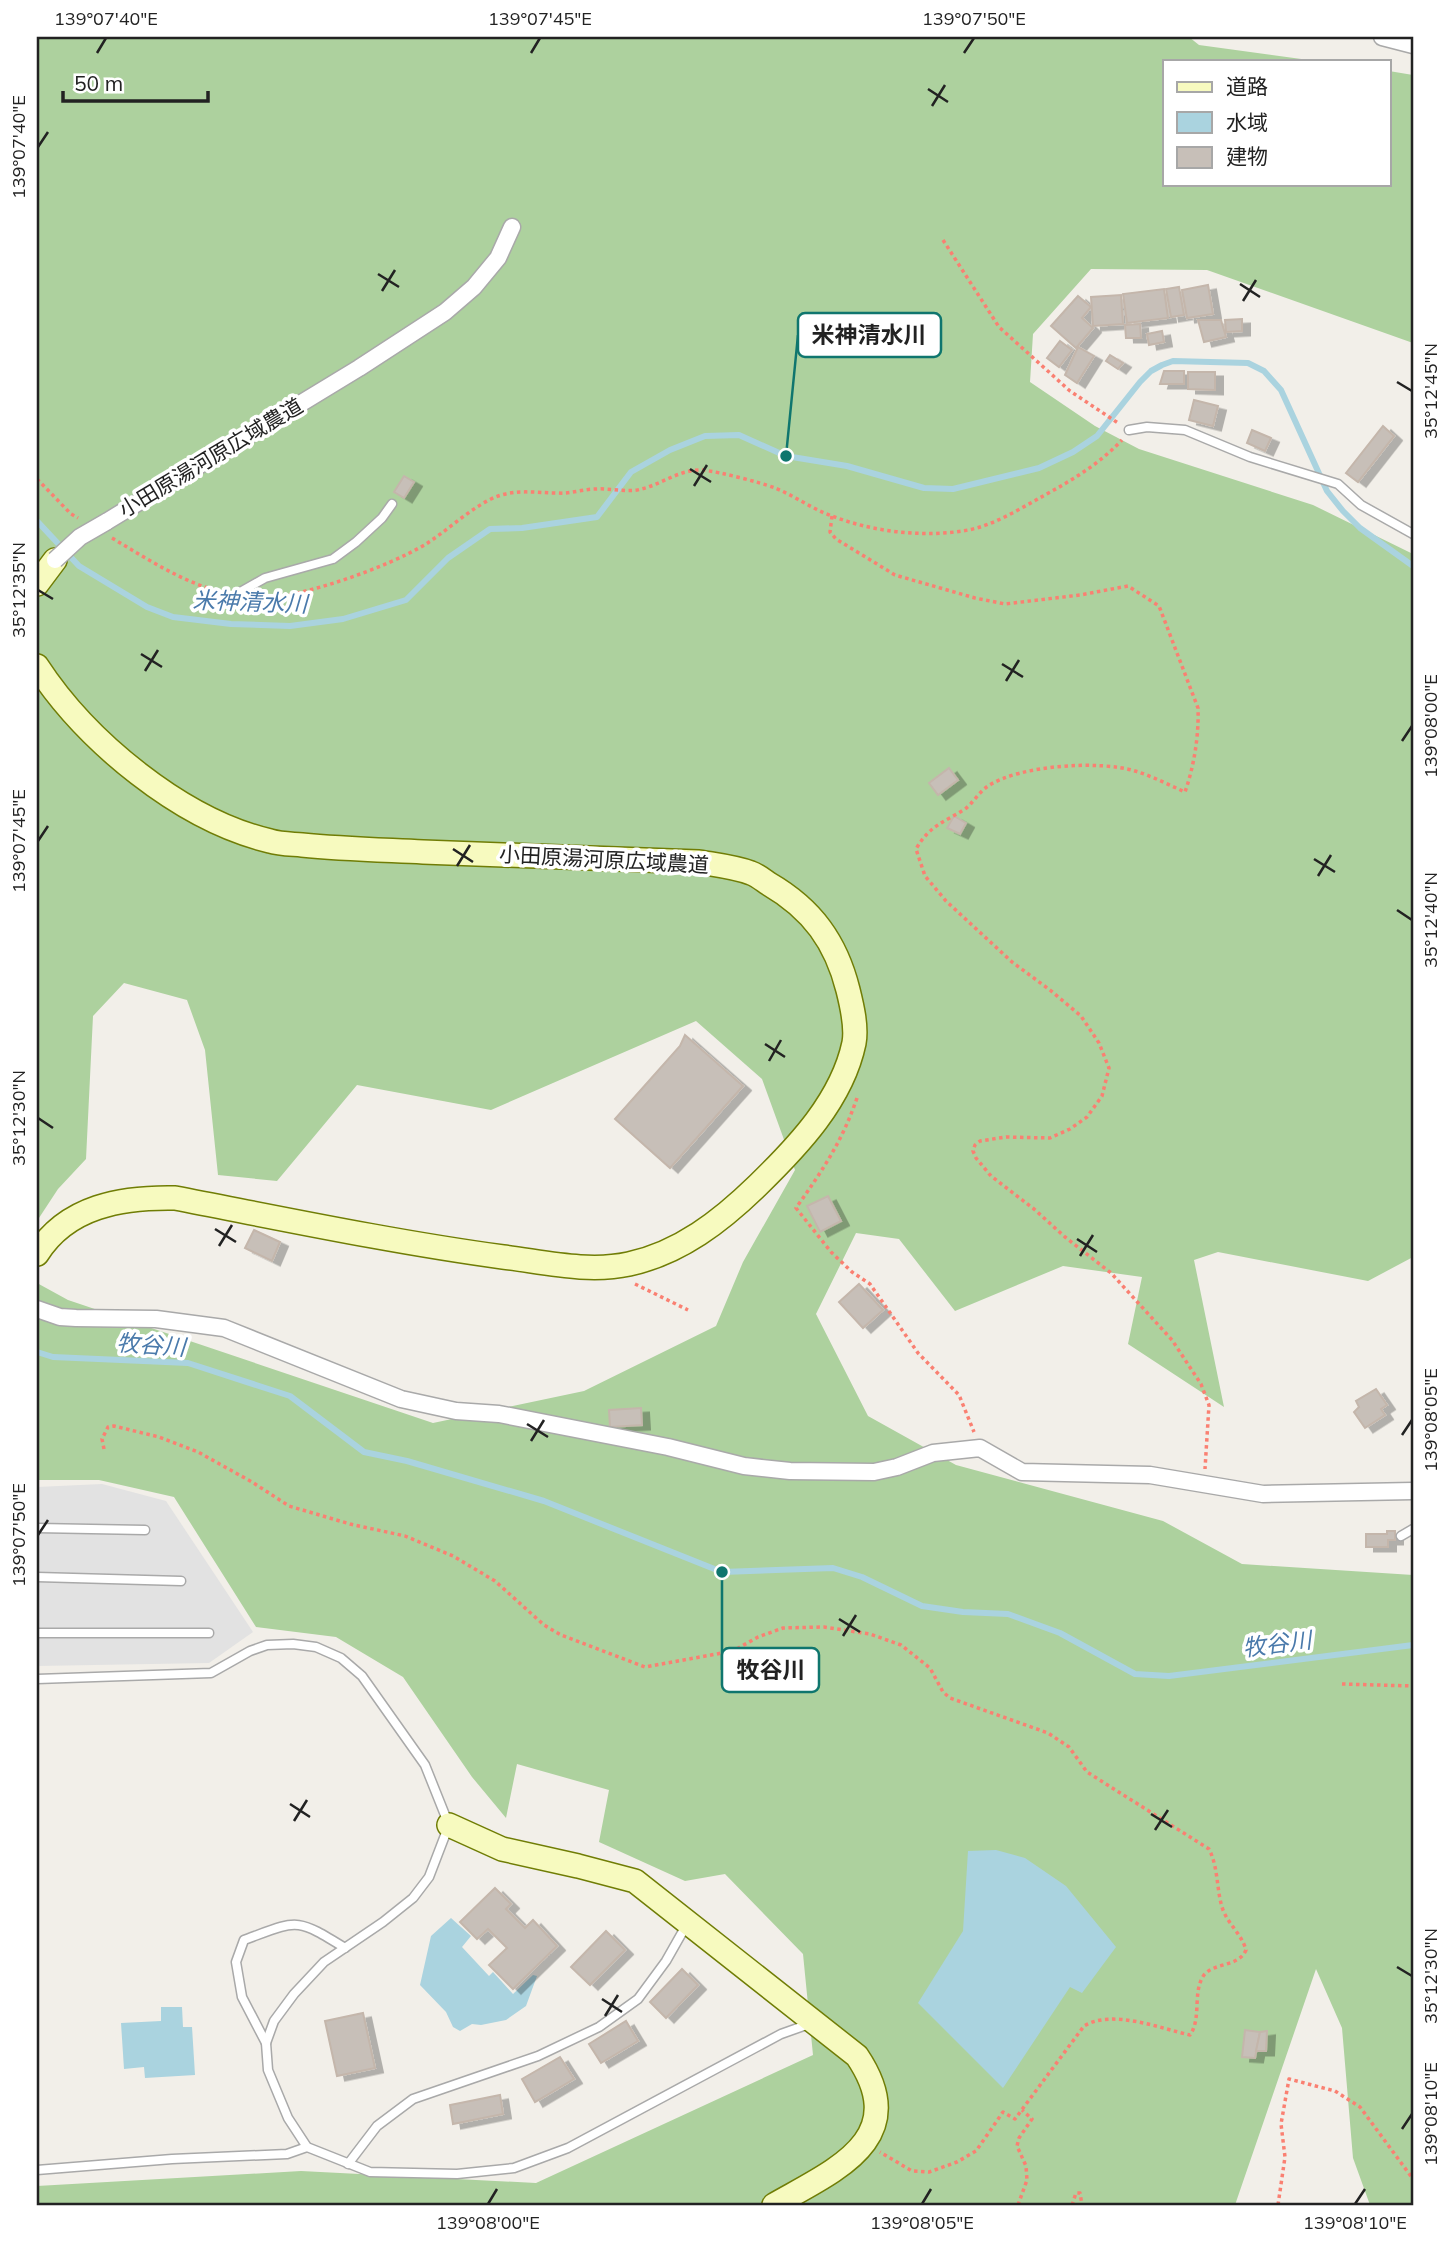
<svg xmlns="http://www.w3.org/2000/svg" width="1450" height="2242" font-family="Mulish,'Noto Sans JP',sans-serif">
	<defs>
		<filter id="shadow"><feDropShadow dx="8" dy="4.5" stdDeviation="0" flood-color="#0004"/></filter>
	</defs>
	<rect width="100%" height="100%" fill="#f2efe9"/>
	<path fill="#add19e" d="M37 37H1189L1199 45 1316 61H1165V184H1389V71L1413 75V343L1207 270 1091 269 1033 334 1030 382 1095 426 1139 449 1313 505 1413 554V1257L1368 1281 1218 1252 1194 1260 1224 1407 1128 1344 1142 1277 1063 1266 955 1311 899 1239 856 1233 816 1314 868 1416 956 1465 1163 1521 1242 1564 1413 1575V2205H1370L1353 2158 1342 2028 1316 1969 1235 2205H37V2186L301 2171 536 2183 813 2055 803 1954 725 1874 685 1881 599 1842 609 1790 517 1764 506 1818 472 1777 403 1677 336 1637 256 1627 174 1497 99 1480H37V1283L68 1300 433 1423 584 1391 716 1326 743 1262 795 1170 762 1079 696 1021 491 1110 357 1085 277 1181 218 1175 205 1050 187 1000 124 983 93 1016 86 1159 58 1189 37 1221Z"/>
	<path fill="#e2e2e2" d="M102 1484 166 1501 253 1632 209 1663 37 1666V1487Z"/>
	<g fill="#aad3df">
		<path d="M996 1850 1025 1858 1066 1886 1116 1947 1082 1993 1070 1987 1003 2088 918 2003 963 1931 968 1851Z"/>
		<path d="M451 1918 471 1936 462 1947 489 1976 493 1972 513 1994 533 1975 537 1976 526 2006 506 2020 481 2025 472 2024 460 2031 453 2027 446 2012 420 1985 431 1936Z"/>
		<path d="M161 2007H182L183 2027H192L195 2075 145 2078 144 2067 124 2069 121 2023 161 2021Z"/>
	</g>
	<g fill="none" stroke-linecap="round" stroke-linejoin="round">
		<g stroke="#aad3df" stroke-width="6">
			<path d="M37 521 79 566 147 607 173 617 231 624 290 626 343 619 406 600 448 558 490 529 522 528 597 517 631 472 670 450 705 436 739 435 786 456 847 466 924 488 953 489 1039 468 1073 452 1097 436 1140 382 1151 371 1162 365 1173 361 1248 363 1264 371 1281 390 1327 491 1343 511 1360 528 1413 566"/>
			<path d="M37 1352 53 1357 188 1363 290 1396 364 1452 407 1461 544 1501 722 1572 833 1568 862 1577 922 1606 963 1612 1008 1614 1060 1633 1135 1674 1169 1676 1413 1645"/>
		</g>
	</g>
	<g fill="#c7bfb8" stroke="#c4b6ab" stroke-width="2" filter="url(#shadow)">
		<path d="M1208 285 1213 314 1187 318 1182 290Z"/>
		<path d="M1179 287 1184 315 1171 317 1166 289Z"/>
		<path d="M1164 289 1168 318 1127 323 1123 294Z"/>
		<path d="M1121 295 1123 324 1093 326 1091 297Z"/>
		<path d="M1078 296 1091 307 1082 318 1093 328 1076 348 1051 326Z"/>
		<path d="M1242 319V331L1226 332 1225 320Z"/>
		<path d="M1198 320H1221L1226 337 1204 342Z"/>
		<path d="M1140 324 1141 338H1126L1125 325Z"/>
		<path d="M1162 331 1164 342 1149 345 1147 334Z"/>
		<path d="M1060 341 1072 350 1059 367 1047 358Z"/>
		<path d="M1078 347 1094 356 1077 383 1065 375Z"/>
		<path d="M1110 355 1123 363 1118 369 1106 361Z"/>
		<path d="M1164 371H1184V384H1160Z"/>
		<path d="M1188 372H1215V390L1188 389Z"/>
		<path d="M1194 400 1218 406 1213 426 1189 420Z"/>
		<path d="M1383 426 1394 436 1358 482 1346 473Z"/>
		<path d="M1252 430 1271 438 1265 451 1247 443Z"/>
		<path d="M404 476 414 482 404 498 394 492Z"/>
		<path d="M949 768 958 780 938 795 929 783Z"/>
		<path d="M954 816 966 823 960 834 947 828Z"/>
		<path d="M685 1035 743 1086 670 1168 615 1119 680 1046Z"/>
		<path d="M828 1196 841 1221 820 1232 807 1206Z"/>
		<path d="M254 1230 280 1242 272 1261 245 1248Z"/>
		<path d="M859 1284 883 1310 863 1328 839 1302Z"/>
		<path d="M1376 1389 1387 1405 1381 1409 1385 1415 1365 1428 1354 1412 1359 1407 1356 1401Z"/>
		<path d="M641 1408 642 1425 610 1427 609 1410Z"/>
		<path d="M1387 1531H1395V1540H1388V1547H1366V1534H1387Z"/>
		<path d="M495 1888 511 1904 506 1909 525 1928 533 1920 557 1946 513 1989 489 1965 507 1948 488 1929 477 1939 460 1922Z"/>
		<path d="M606 1931 625 1950 590 1985 571 1967Z"/>
		<path d="M682 1969 698 1985 666 2018 650 2002Z"/>
		<path d="M363 2013 375 2068 337 2076 325 2021Z"/>
		<path d="M626 2021 638 2041 601 2063 589 2044Z"/>
		<path d="M1245 2030 1260 2032 1255 2058 1242 2057Z"/>
		<path d="M1267 2031 1266 2051H1256L1260 2032Z"/>
		<path d="M560 2057 574 2079 535 2102 522 2079Z"/>
		<path d="M500 2095 503 2114 453 2124 450 2105Z"/>
	</g>
	<g fill="none" stroke-linecap="round" stroke-linejoin="round">
		<g stroke="#a9a9a9" stroke-width="11">
			<g id="lane">
				<path d="M1129 430 1147 427 1185 430 1250 457 1338 484 1361 505 1413 534"/>
				<path d="M235 595 265 578 333 559 356 542 382 518 392 504"/>
				<path d="M37 1528 145 1530"/>
				<path d="M1401 1536 1413 1529"/>
				<path d="M37 1577 181 1581"/>
				<path d="M37 1633H209"/>
				<path d="M37 1679 211 1673 250 1651 267 1645 293 1644 316 1647 341 1658 362 1676 425 1765 449 1825 429 1877 413 1898 383 1922 324 1962 294 1994 274 2021 266 2043 268 2070 288 2118 307 2147 370 2172 457 2174 514 2168 568 2148 781 2034 812 2023"/>
				<path d="M266 2043 242 1997 236 1962 244 1940C298 1920 295 1917 345 1948"/>
				<path d="M348 2164 377 2126 413 2099 538 2056 599 2027 638 1999 666 1961 687 1924"/>
				<path d="M37 2170 172 2159 287 2154 307 2147"/>
			</g>
		</g>
		<g stroke="#a9a9a9" stroke-width="19">
			<g id="street">
				<path d="M1382 37 1413 45"/>
				<path d="M106 522 359 368 445 312 474 287 498 258 512 227"/>
				<path d="M37 1309 60 1317 76 1318 156 1319 224 1328 401 1399 456 1411 499 1414 668 1447 744 1466 790 1471 874 1472 897 1467 933 1453 980 1448 1022 1472 1150 1475 1263 1494 1413 1491"/>
			</g>
		</g>
		<g stroke="#707d05" stroke-width="26">
			<g id="secondary">
				<path d="M37 584 55 560"/>
				<path d="M37 666C86 741 181 820 270 841 280 844 291 844 302 845 342 849 383 850 423 852 515 855 607 858 699 862 716 865 735 867 751 873 757 875 763 880 769 884 812 909 836 942 848 990 852 1006 857 1027 854 1043 842 1100 798 1146 758 1185 721 1221 680 1253 629 1264 588 1273 544 1262 503 1257 393 1242 284 1219 175 1198 122 1197 67 1206 37 1254"/>
				<path d="M449 1825 502 1849 578 1866 635 1881 857 2056C913 2139 835 2170 774 2205"/>
			</g>
		</g>
		<g stroke="#fa8072" stroke-width="3.5" stroke-dasharray="3.5 3.5" stroke-linecap="butt">
			<path d="M943 240 999 327 1070 391 1118 423"/>
			<path d="M37 479 71 514 78 518"/>
			<path d="M832 516 830 532 836 539 895 575 975 598 1005 604 1080 595 1128 586 1159 606 1198 708C1199 736 1194 766 1185 792 1169 785 1152 776 1135 771 1099 760 1020 765 988 786 979 792 973 803 965 809 943 823 930 825 916 849L925 876 946 901 1012 962 1050 990 1081 1016 1099 1043 1109 1068 1102 1096 1087 1117 1070 1129 1050 1138 1006 1137 980 1141 975 1145 973 1151 976 1158 991 1176 1034 1209 1065 1237 1111 1273 1172 1340 1201 1384 1209 1405 1205 1469"/>
			<path d="M112 538C149 560 182 582 224 593"/>
			<path d="M255 599C301 598 386 568 426 544 448 530 467 511 491 499 514 488 534 493 558 493 571 494 583 489 595 489 609 488 623 492 637 490 660 486 678 469 703 470 720 472 759 482 775 488 795 496 812 509 832 516 873 532 925 538 968 530 995 525 1021 508 1045 495 1074 479 1099 464 1122 440"/>
			<path d="M857 1098C842 1142 822 1171 796 1208L831 1252 852 1272 870 1284 918 1353 959 1395 974 1432"/>
			<path d="M635 1284 688 1310"/>
			<path d="M104 1449 102 1439 108 1427 114 1426 159 1437 198 1452 252 1482 289 1506 350 1524 405 1536 453 1556 495 1581 544 1625 561 1635 645 1667 733 1651 758 1637 783 1628 824 1627 870 1634 901 1645 930 1668 943 1692 950 1698 1048 1733 1069 1747 1087 1772 1209 1849C1219 1869 1216 1890 1223 1910 1229 1925 1242 1935 1246 1950 1239 1967 1215 1962 1204 1975 1192 1992 1202 2018 1190 2035 1159 2028 1112 2009 1084 2026L1015 2119 1003 2112 976 2151 957 2162 929 2172 912 2171 880 2152"/>
			<path d="M1342 1684 1413 1686"/>
			<path d="M1018 2205 1027 2180 1026 2166 1017 2146 1019 2138 1032 2119 1022 2110"/>
			<path d="M1072 2205 1076 2193H1080L1082 2205"/>
			<path d="M1278 2205 1285 2157 1281 2124 1289 2079 1335 2091 1360 2107 1413 2179"/>
		</g>
		<use href="#lane" stroke="#fff" stroke-width="8"/>
		<use href="#street" stroke="#fff" stroke-width="16"/>
		<use href="#secondary" stroke="#f7fabf" stroke-width="23"/>
		<g stroke="#a9a9a9" stroke-width="19" stroke-linecap="butt">
			<path id="street-bridge" d="M55 560 80 537 106 522"/>
		</g>
		<use href="#street-bridge" stroke="#fff" stroke-width="16"/>
	</g>
	<path fill="none" stroke="#222" stroke-width="2.5" d="M97 53 106 38M531 53 540 38M964 53 974 38M928 89 948 102M932 106 945 85M38 147 48 132M378 274 399 287M1240 284 1260 297M382 291 395 270M1243 301 1256 280M1397 382 1412 391M690 469 711 482M694 486 707 465M38 590 53 599M141 654 162 667M1002 664 1023 677M145 671 158 650M1006 681 1019 660M1402 741 1412 726M38 841 48 826M453 849 473 862M1314 859 1335 872M457 866 470 845M1318 876 1331 855M1397 910 1412 920M765 1044 785 1057M769 1061 781 1040M38 1118 53 1128M215 1229 236 1242M1077 1239 1097 1252M219 1246 232 1225M1080 1256 1093 1235M527 1424 548 1437M1402 1435 1412 1420M531 1441 544 1420M38 1535 48 1520M839 1619 860 1632M843 1636 856 1615M290 1804 310 1817M1151 1814 1172 1827M294 1821 307 1800M1155 1830 1168 1810M1397 1967 1412 1976M602 1999 622 2012M605 2016 618 1995M1402 2129 1412 2114M488 2204 497 2189M922 2204 931 2189M1355 2204 1365 2189"/>
	<g text-anchor="middle" stroke-width="7" stroke-linejoin="round" paint-order="stroke">
		<g font-size="21" fill="#222" stroke="#fff">
			<text transform="translate(211 458) rotate(-31)" y="7">小田原湯河原広域農道</text>
			<text transform="translate(604 860) rotate(3)" y="7">小田原湯河原広域農道</text>
		</g>
		<g font-size="23" font-style="italic" fill="#4a7aab" stroke="#fff">
			<text transform="translate(250 602) rotate(2)" y="8">米神清水川</text>
			<text transform="translate(151 1345) rotate(4)" y="8">牧谷川</text>
			<text transform="translate(1277 1644) rotate(-7)" y="8">牧谷川</text>
		</g>
	</g>
	<path fill="none" stroke="#0f766e" stroke-width="2.5" d="M786 456L798 335M722 1572L722 1670"/>
	<g fill="#0f766e" stroke="#fff" stroke-width="2.5">
		<circle cx="786" cy="456" r="7"/>
		<circle cx="722" cy="1572" r="7"/>
	</g>
	<g fill="#fff" stroke="#0f766e" stroke-width="2.5">
		<rect x="798" y="313" width="143" height="44" rx="7"/>
		<rect x="722" y="1648" width="97" height="44" rx="7"/>
	</g>
	<g font-size="23" text-anchor="middle" font-weight="bold" fill="#222">
		<text x="869" y="343">米神清水川</text>
		<text x="771" y="1678">牧谷川</text>
	</g>
	<rect width="1450" height="2242" fill="none" stroke="#ffffff" stroke-width="77"/>
	<rect x="1163" y="60" width="228" height="126" fill="#ffffff" stroke="#a7a7a7" stroke-width="2"/>
	<rect x="1177" y="82" width="35" height="10" fill="#f7fabf" stroke="#a7a7a7" stroke-width="2"/>
	<text x="1226" y="94" font-size="21" fill="#222222">道路</text>
	<rect x="1177" y="112" width="35" height="21" fill="#aad3df" stroke="#a7a7a7" stroke-width="2"/>
	<text x="1226" y="130" font-size="21" fill="#222222">水域</text>
	<rect x="1177" y="147" width="35" height="21" fill="#c7bfb8" stroke="#a7a7a7" stroke-width="2"/>
	<text x="1226" y="164" font-size="21" fill="#222222">建物</text>
	<path d="M63 91v10h145v-10" fill="none" stroke="#222222" stroke-width="3.5"/>
	<text x="74" y="91" font-size="21" fill="#222222" stroke="#ffffff" stroke-width="5" paint-order="stroke">50 m</text>
	<rect x="38" y="38" width="1374" height="2166" fill="none" stroke="#222" stroke-width="2.5"/>
	<g font-size="18" text-anchor="middle" fill="#222">
		<text x="106" y="25">139°07'40"E</text>
		<text x="540" y="25">139°07'45"E</text>
		<text x="974" y="25">139°07'50"E</text>
		<text transform="translate(19 147) rotate(-90)" y="6">139°07'40"E</text>
		<text transform="translate(1431 391) rotate(-90)" y="6">35°12'45"N</text>
		<text transform="translate(19 590) rotate(-90)" y="6">35°12'35"N</text>
		<text transform="translate(1431 726) rotate(-90)" y="6">139°08'00"E</text>
		<text transform="translate(19 841) rotate(-90)" y="6">139°07'45"E</text>
		<text transform="translate(1431 920) rotate(-90)" y="6">35°12'40"N</text>
		<text transform="translate(19 1118) rotate(-90)" y="6">35°12'30"N</text>
		<text transform="translate(1431 1420) rotate(-90)" y="6">139°08'05"E</text>
		<text transform="translate(19 1535) rotate(-90)" y="6">139°07'50"E</text>
		<text transform="translate(1431 1976) rotate(-90)" y="6">35°12'30"N</text>
		<text transform="translate(1431 2114) rotate(-90)" y="6">139°08'10"E</text>
		<text x="488" y="2229">139°08'00"E</text>
		<text x="922" y="2229">139°08'05"E</text>
		<text x="1355" y="2229">139°08'10"E</text>
	</g>
</svg>
